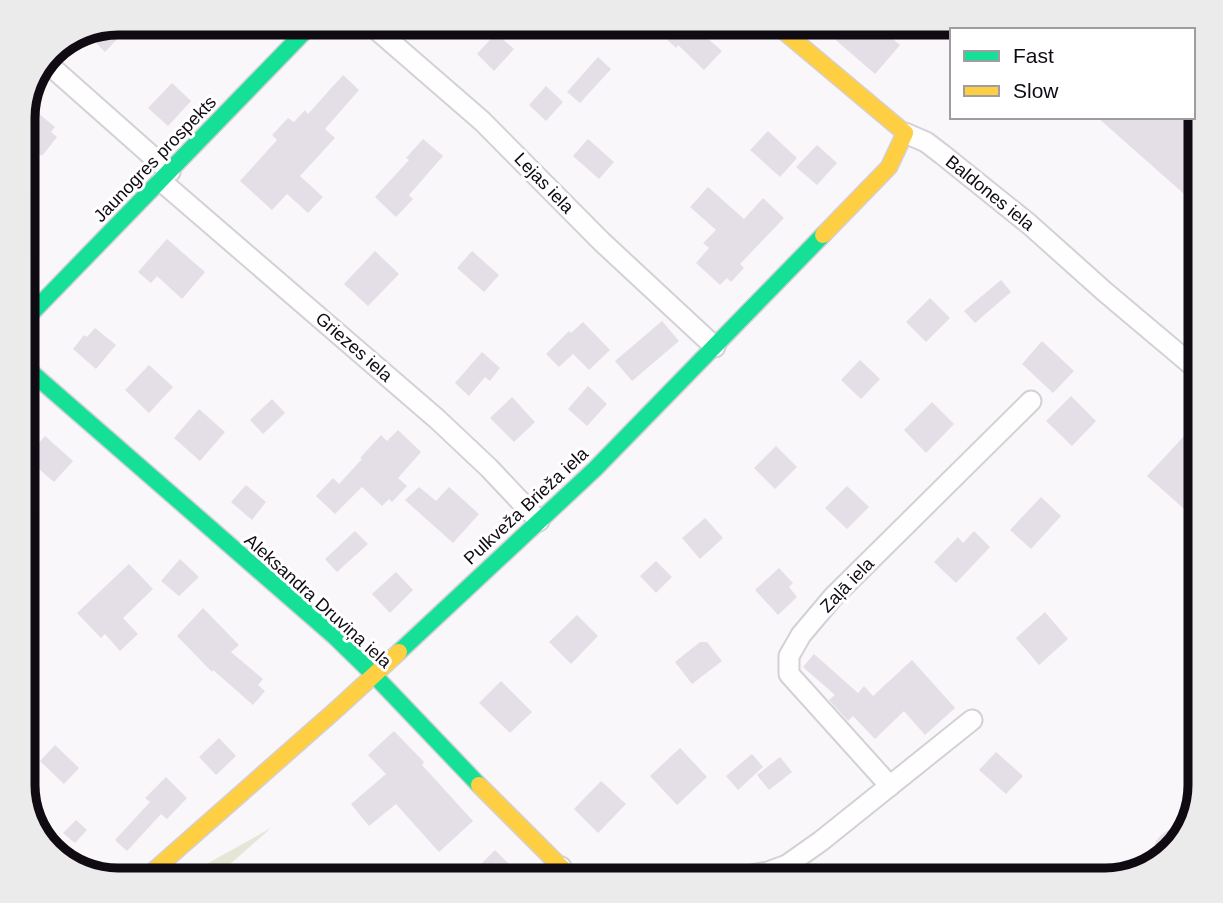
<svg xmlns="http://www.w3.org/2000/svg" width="1223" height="903" font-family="Helvetica,sans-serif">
	<rect width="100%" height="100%" fill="#f9f7fa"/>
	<path fill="#e5e6d5" d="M271 828 220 873 216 880H178Z"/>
	<g fill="#e4dfe7">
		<path d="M118 23H132L105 52 87 34Z"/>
		<path d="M665 23H690L722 51 704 70 678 45 676 48 658 31Z"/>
		<path d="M816 23H874L900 45 875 74Z"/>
		<path d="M496 33 514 49 494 71 477 54Z"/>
		<path d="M598 57 611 69 580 103 567 92Z"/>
		<path d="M343 75 359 90 325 129 335 138 300 176 323 197 308 213 287 194 272 210 240 181 277 140 272 135 288 118 294 122 305 110 308 114Z"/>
		<path d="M172 83 191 101 168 126 148 108Z"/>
		<path d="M546 86 563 102 546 121 529 105Z"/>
		<path d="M33 109 55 127 51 132 57 137 42 156 23 140V121Z"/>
		<path d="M1097 117H1200V208Z"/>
		<path d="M768 131 797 158 780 177 750 150Z"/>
		<path d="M423 139 443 156 409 195 413 199 396 217 375 197 409 160 406 158Z"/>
		<path d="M588 139 614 162 599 179 573 156Z"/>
		<path d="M817 145 837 163 817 185 796 167Z"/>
		<path d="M708 187 744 219 763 198 784 218 740 264 744 268 731 282 727 278 720 285 696 263 709 248 703 243 716 230 690 207Z"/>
		<path d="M167 239 205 272 182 299 157 276 151 283 138 272Z"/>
		<path d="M375 251 399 274 368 306 344 284Z"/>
		<path d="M472 251 499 275 484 292 457 268Z"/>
		<path d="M1001 280 1011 292 975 323 964 311Z"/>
		<path d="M930 298 950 318 926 342 906 322Z"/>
		<path d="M662 321 679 341 632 381 615 361Z"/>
		<path d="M583 322 610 350 589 370 573 354 559 367 546 354 569 331 571 333Z"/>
		<path d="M95 328 116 345 96 369 73 349 84 335 87 337Z"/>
		<path d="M1042 341 1074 371 1053 393 1022 364Z"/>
		<path d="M482 352 500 368 490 381 485 377 469 396 455 383Z"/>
		<path d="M860 360 880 379 861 399 841 380Z"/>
		<path d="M149 365 173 387 149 413 125 390Z"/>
		<path d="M588 386 607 404 587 426 568 409Z"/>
		<path d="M1071 396 1096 421 1072 446 1046 421Z"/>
		<path d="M512 397 535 422 514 442 490 418Z"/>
		<path d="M272 399 285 413 263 434 250 420Z"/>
		<path d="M932 402 954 424 926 453 904 430Z"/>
		<path d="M199 409 225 432 200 461 174 438Z"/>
		<path d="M398 430 421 452 398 478 407 486 392 502 389 499 382 506 362 487 335 514 316 496 333 478 339 484 362 459 360 458 381 435 387 441Z"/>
		<path d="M1186 434 1200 447V523L1147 476Z"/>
		<path d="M45 436 73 461 54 482 26 458Z"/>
		<path d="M776 446 797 467 775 489 754 468Z"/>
		<path d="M246 485 266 502 252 520 231 502Z"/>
		<path d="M847 486 869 507 847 529 825 508Z"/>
		<path d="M419 487 436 501 449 487 479 514 453 543 405 500Z"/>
		<path d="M1041 497 1061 516 1031 549 1010 530Z"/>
		<path d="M705 518 723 538 700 559 682 538Z"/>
		<path d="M355 531 368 544 337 572 325 559Z"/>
		<path d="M974 531 990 547 956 583 934 562 958 537 963 543Z"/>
		<path d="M180 559 199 577 179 596 161 581Z"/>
		<path d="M656 561 672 577 656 593 640 576Z"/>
		<path d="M129 564 153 589 123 618 138 634 120 651 105 634 101 638 77 613Z"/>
		<path d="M779 568 793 583 789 587 797 597 778 615 755 590Z"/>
		<path d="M396 572 413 590 390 613 372 594Z"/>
		<path d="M203 608 239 645 231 652 263 679 258 685 265 691 253 705 213 670 212 672 177 636Z"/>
		<path d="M1045 612 1068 639 1039 665 1016 638Z"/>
		<path d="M577 615 598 636 571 664 549 642Z"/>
		<path d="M700 642H707L722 661 692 684 675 662Z"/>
		<path d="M814 654 858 693 864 686 873 696 912 660 955 708 925 735 904 711 875 739 853 716 848 721 829 700 835 695 803 667Z"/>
		<path d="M501 681 532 712 510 733 479 703Z"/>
		<path d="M394 731 424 762 422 765 473 821 439 852 396 804 369 826 351 804 386 774 368 755Z"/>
		<path d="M219 738 236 756 216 775 199 757Z"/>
		<path d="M55 745 79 768 64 784 40 761Z"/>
		<path d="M680 748 707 777 677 805 650 776Z"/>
		<path d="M996 752 1023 776 1006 794 979 770Z"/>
		<path d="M752 754 763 767 738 790 726 776Z"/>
		<path d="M780 757 792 772 769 790 757 775Z"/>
		<path d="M166 777 187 798 167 819 161 814 127 851 115 840 150 802 145 798Z"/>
		<path d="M601 781 626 804 598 833 574 809Z"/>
		<path d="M76 820 87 830 75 843 63 833Z"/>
		<path d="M1186 827 1180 843 1146 871 1156 841 1161 835 1168 830Z"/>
		<path d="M495 850 525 880H465Z"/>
	</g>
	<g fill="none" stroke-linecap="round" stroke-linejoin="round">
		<g stroke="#d4d0d7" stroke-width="23">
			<g id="street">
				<path d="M369 23 482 121 602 242 715 347"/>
				<path d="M47 63 170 172"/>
				<path d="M905 133 926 142 943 155 1029 224 1105 292 1200 372"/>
				<path d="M161 181 437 419 489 468 539 521"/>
				<path d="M890 786 789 674V656L801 635 833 597 1031 401"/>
				<path d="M546 880 561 867"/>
				<path d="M703 880 740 877 768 872 787 865 821 841 972 720"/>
			</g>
		</g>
		<g stroke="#d4d0d7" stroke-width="19">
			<g id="fast">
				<path d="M23 322 313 23"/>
				<path d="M23 365 334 636 373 674 479 785"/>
				<path d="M399 652 595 469 823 235"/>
			</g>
		</g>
		<g stroke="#d4d0d7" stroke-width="19">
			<g id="slow">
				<path d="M774 23 905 133 889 167 823 235"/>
				<path d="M479 785 574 880"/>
				<path d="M143 880 338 708 399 652"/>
			</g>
		</g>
		<use href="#street" stroke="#fefefe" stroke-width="19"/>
		<use href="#fast" stroke="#16e098" stroke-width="16"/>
		<use href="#slow" stroke="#ffcf43" stroke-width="16"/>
	</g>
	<g text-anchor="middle" stroke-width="6" stroke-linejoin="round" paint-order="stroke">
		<g font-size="18" fill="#100b13" stroke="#fff">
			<text transform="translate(155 159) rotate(-46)" y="6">Jaunogres prospekts</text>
			<text transform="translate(544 183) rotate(46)" y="6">Lejas iela</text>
			<text transform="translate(990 193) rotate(39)" y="6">Baldones iela</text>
			<text transform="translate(354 347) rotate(41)" y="6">Griezes iela</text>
			<text transform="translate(526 506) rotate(-43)" y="6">Pulkveža Brieža iela</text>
			<text transform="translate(847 585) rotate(-46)" y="6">Zaļā iela</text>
			<text transform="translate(318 601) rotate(42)" y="6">Aleksandra Druviņa iela</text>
		</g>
	</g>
	<path d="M0 0H1223V903H0ZM118 35H1105A83 83 0 0 1 1188 118V785A83 83 0 0 1 1105 868H118A83 83 0 0 1 35 785V118A83 83 0 0 1 118 35Z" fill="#ecebec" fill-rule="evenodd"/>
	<path fill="none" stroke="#100b13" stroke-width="9" d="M118 35H1105A83 83 0 0 1 1188 118V785A83 83 0 0 1 1105 868H118A83 83 0 0 1 35 785V118A83 83 0 0 1 118 35Z"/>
	<rect x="950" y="28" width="245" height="91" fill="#ffffff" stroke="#9f9da1" stroke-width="2"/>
	<rect x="964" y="51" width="35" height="10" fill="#16e098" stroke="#9f9da1" stroke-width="2"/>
	<text x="1013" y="63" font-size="21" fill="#100b13">Fast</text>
	<rect x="964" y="86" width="35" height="10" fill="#ffcf43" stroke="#9f9da1" stroke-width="2"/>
	<text x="1013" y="98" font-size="21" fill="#100b13">Slow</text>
</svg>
